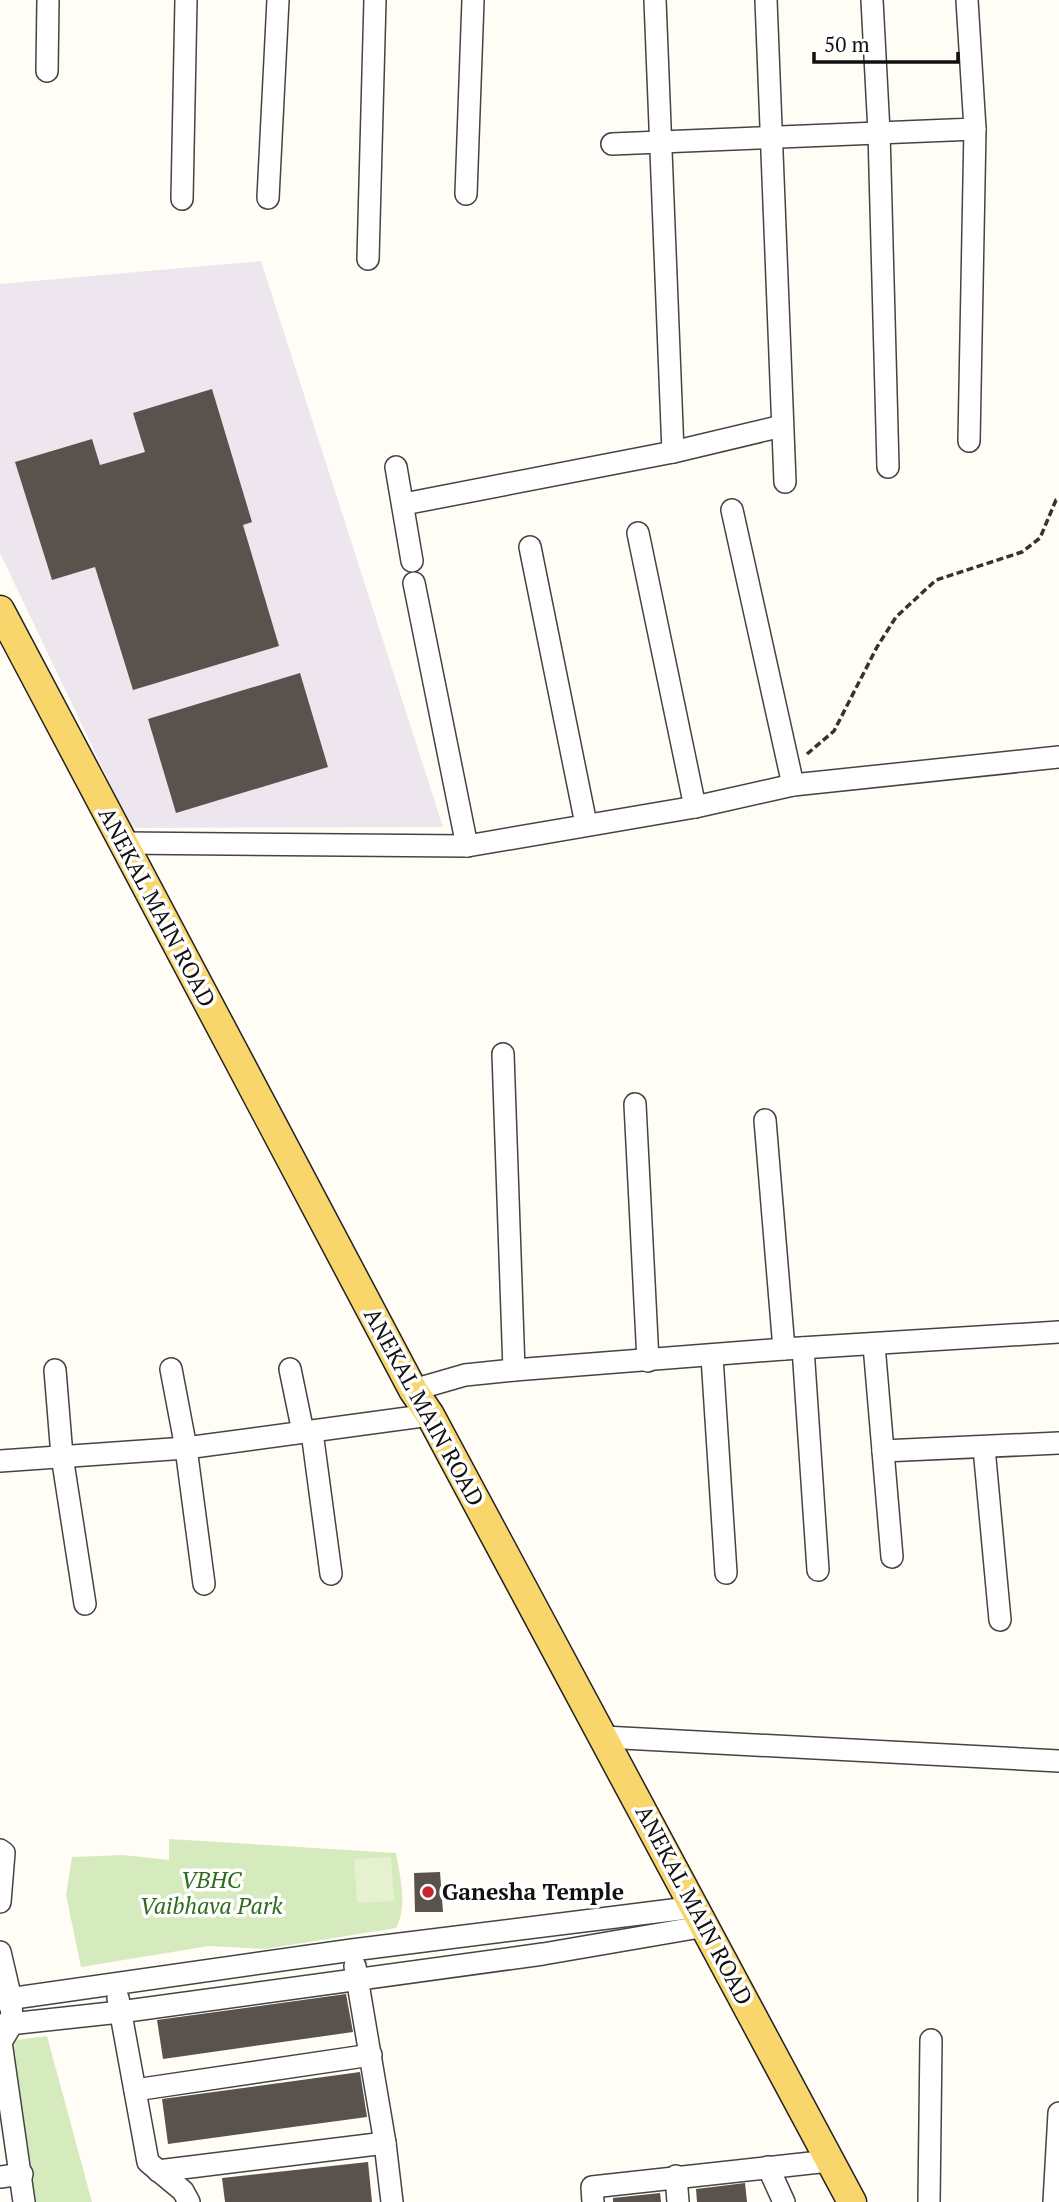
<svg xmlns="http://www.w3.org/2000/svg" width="1059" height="2202" font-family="'PT Serif',serif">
	<rect width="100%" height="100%" fill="#fffdf5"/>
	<path fill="#eee6ef" d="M261 261 443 827 131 828 0 553V284Z"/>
	<g fill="#d5ebbd">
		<path d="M169 1839 396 1853C400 1877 408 1906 396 1928L265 1949 209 1946 81 1967 66 1895 72 1857 123 1855 169 1860Z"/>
		<path d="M47 2036 92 2202H21L1 2042Z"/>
	</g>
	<path fill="#e6f2cf" d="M391 1857 394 1901 357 1903 354 1859Z"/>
	<g fill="#5a524d">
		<path d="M212 389 252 522 243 525 279 646 133 690 95 567 52 580 15 462 92 439 100 465 145 452 133 413Z"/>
		<path d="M300 673 328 767 176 813 148 719Z"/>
		<path d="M440 1872 443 1912H415L414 1873Z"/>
		<path d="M346 1994 353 2032 163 2059 157 2020Z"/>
		<path d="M360 2072 367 2117 168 2144 162 2099Z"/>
		<path d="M368 2162 372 2202H225L222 2178Z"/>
		<path d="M745 2183 747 2202H697L696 2189Z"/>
		<path d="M660 2193 661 2202H613V2198Z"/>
	</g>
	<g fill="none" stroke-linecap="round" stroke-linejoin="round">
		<g stroke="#444" stroke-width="24">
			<g id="minor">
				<path d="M766 0 785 482"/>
				<path d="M872 0 879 132 888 467"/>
				<path d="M47 71 48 0"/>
				<path d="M612 144 975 129 967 0"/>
				<path d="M466 194 473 0"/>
				<path d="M268 198 278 0"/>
				<path d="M182 199 186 0"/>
				<path d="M368 259 375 0"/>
				<path d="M969 441 975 129"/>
				<path d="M673 452 782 426"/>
				<path d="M396 467 412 561"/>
				<path d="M404 504 673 452 655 0"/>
				<path d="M732 510 793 785"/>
				<path d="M638 533 695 807"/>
				<path d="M530 547 586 824"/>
				<path d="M414 583 467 846"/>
				<path d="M122 843 467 846 695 807 793 785 1059 757"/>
				<path d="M503 1054 514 1370"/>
				<path d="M635 1104 648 1361"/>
				<path d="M765 1120 784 1349"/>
				<path d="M874 1345 892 1557"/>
				<path d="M803 1348 818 1570"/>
				<path d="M712 1357 726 1573"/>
				<path d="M171 1369 186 1448 204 1584"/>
				<path d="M290 1369 303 1432"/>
				<path d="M55 1370 62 1456 85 1604"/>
				<path d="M413 1390 465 1375 514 1370 784 1349 1059 1332"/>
				<path d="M312 1432 331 1574"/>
				<path d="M984 1448 1000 1620"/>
				<path d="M883 1451 1059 1443"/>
				<path d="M0 1461 186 1448 430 1415"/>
				<path d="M604 1737 1059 1761"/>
				<path d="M0 1850 4 1853 0 1902"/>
				<path d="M0 1952 11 1999 12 2024 1 2042 24 2202"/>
				<path d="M355 1966 385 2143 392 2202"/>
				<path d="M118 1998 148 2162 183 2191 189 2202"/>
				<path d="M0 2000 352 1950 696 1907"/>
				<path d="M0 2025 120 2012 543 1954 706 1926"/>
				<path d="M135 2090 371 2055"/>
				<path d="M768 2167 784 2202"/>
				<path d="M158 2171 385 2143"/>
				<path d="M676 2176 678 2202"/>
				<path d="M0 2177 22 2174"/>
				<path d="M593 2202 592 2187 829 2161"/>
				<path d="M929 2202 931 2040"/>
				<path d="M1054 2202 1059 2113"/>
			</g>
		</g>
		<g stroke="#222" stroke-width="31">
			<path id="major" d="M0 610 413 1390 430 1415 852 2202"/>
		</g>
		<path stroke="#333" stroke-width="3.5" stroke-dasharray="7 3.5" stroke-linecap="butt" d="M807 754 834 731 877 647 896 617 936 580 1022 552 1040 538 1056 500H1059"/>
		<use href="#minor" stroke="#fff" stroke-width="21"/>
		<use href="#major" stroke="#f9d66b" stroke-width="28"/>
	</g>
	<circle fill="#c4262e" stroke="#fff" stroke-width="2.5" cx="428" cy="1892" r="7"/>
	<g text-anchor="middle" stroke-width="7" stroke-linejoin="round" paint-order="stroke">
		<g font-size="23" fill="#111" stroke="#fff">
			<text transform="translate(157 907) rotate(62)" y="8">ANEKAL MAIN ROAD</text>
			<text transform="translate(424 1407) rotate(61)" y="8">ANEKAL MAIN ROAD</text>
			<text transform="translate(694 1905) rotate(62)" y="8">ANEKAL MAIN ROAD</text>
		</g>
		<g font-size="23" font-style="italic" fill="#2f6b1f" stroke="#fff">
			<text x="211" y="1888">VBHC<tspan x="211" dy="26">Vaibhava Park</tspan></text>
		</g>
		<g font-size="23" font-weight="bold" fill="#111" stroke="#fff" text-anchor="start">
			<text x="442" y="1900">Ganesha Temple</text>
		</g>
	</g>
	<path d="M814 52v10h144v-10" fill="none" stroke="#111111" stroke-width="3.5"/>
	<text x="824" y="52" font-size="21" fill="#111111" stroke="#ffffff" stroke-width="5" paint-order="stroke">50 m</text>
</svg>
